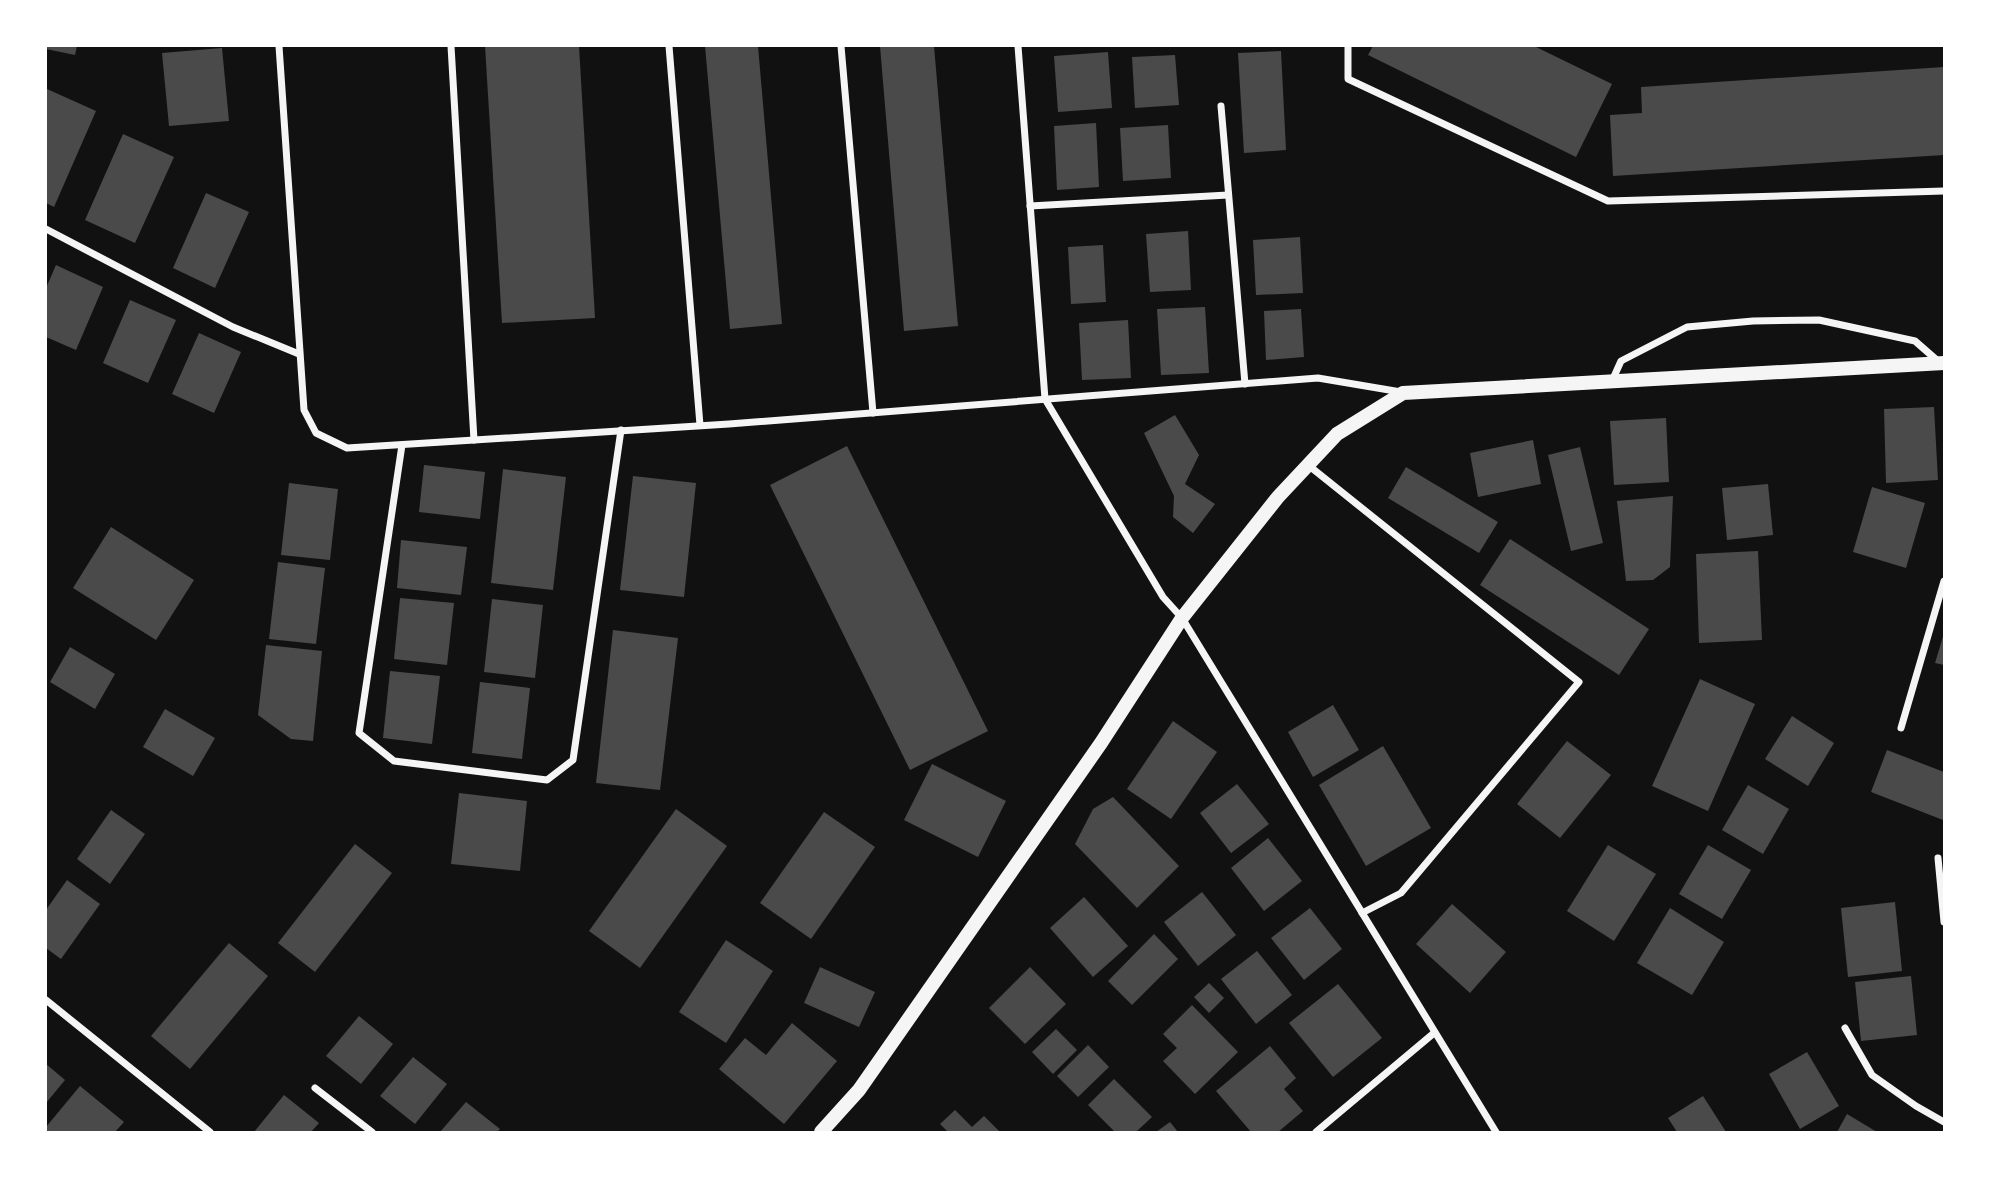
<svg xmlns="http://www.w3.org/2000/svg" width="1990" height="1178" font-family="Merriweather,serif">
	<rect width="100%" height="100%" fill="#111"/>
	<g fill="#4a4a4a">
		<path d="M46 46H77L75 55 46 49Z"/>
		<path d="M485 46H579L595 318 502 323Z"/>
		<path d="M705 46H758L782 324 730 329Z"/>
		<path d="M880 46H934L958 326 904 331Z"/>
		<path d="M1373 46H1534L1612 84 1576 157 1368 55Z"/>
		<path d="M222 48 229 121 169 126 162 53Z"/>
		<path d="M1281 51 1286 150 1244 153 1238 53Z"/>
		<path d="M1108 52 1112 108 1058 112 1054 56Z"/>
		<path d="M1175 55 1179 105 1135 108 1132 57Z"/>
		<path d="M1944 67V155L1613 176 1610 115 1642 113 1641 87Z"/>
		<path d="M47 89 96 111 54 207 46 203Z"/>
		<path d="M1096 123 1099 187 1057 190 1054 126Z"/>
		<path d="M1168 125 1171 178 1123 181 1120 128Z"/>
		<path d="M123 134 174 157 135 243 85 220Z"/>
		<path d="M206 193 249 212 215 288 173 268Z"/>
		<path d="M1188 231 1191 290 1150 292 1146 234Z"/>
		<path d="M1300 237 1303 293 1256 295 1253 240Z"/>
		<path d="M1103 245 1106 302 1071 304 1068 247Z"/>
		<path d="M56 265 103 287 76 350 46 337V288Z"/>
		<path d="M130 300 176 320 148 383 103 363Z"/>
		<path d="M1205 307 1209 373 1161 375 1157 309Z"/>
		<path d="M1301 309 1304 357 1266 360 1264 311Z"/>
		<path d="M1128 320 1131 378 1082 380 1079 323Z"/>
		<path d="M199 333 241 352 214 413 172 394Z"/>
		<path d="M1934 407 1938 480 1886 483 1884 409Z"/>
		<path d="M1175 415 1199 455 1185 484 1215 504 1193 533 1173 517 1174 496 1144 433Z"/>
		<path d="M1666 418 1669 482 1614 485 1610 421Z"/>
		<path d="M1533 440 1541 484 1478 497 1470 453Z"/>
		<path d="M847 446 988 731 910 770 770 485Z"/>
		<path d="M1580 447 1603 543 1571 551 1548 455Z"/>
		<path d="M424 465 485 472 480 519 419 512Z"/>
		<path d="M1406 467 1498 522 1479 553 1388 498Z"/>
		<path d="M503 469 566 477 553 590 491 583Z"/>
		<path d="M633 476 696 483 684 597 620 590Z"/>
		<path d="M289 483 338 489 330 560 281 555Z"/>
		<path d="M1768 484 1773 535 1727 540 1722 488Z"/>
		<path d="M1872 487 1925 503 1906 568 1853 552Z"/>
		<path d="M1673 496 1670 567 1653 580 1626 581 1617 501Z"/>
		<path d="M111 527 194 580 156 640 73 588Z"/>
		<path d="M1510 539 1649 629 1619 675 1480 585Z"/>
		<path d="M401 540 467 547 461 595 397 588Z"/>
		<path d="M1758 551 1762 640 1699 643 1696 554Z"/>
		<path d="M278 562 325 568 316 644 269 639Z"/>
		<path d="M400 598 454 603 447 665 394 659Z"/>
		<path d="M492 599 543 605 535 678 484 672Z"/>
		<path d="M613 630 678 638 660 790 596 783Z"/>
		<path d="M1944 633V665L1935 663Z"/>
		<path d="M266 645 322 651 313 741 291 739 258 715Z"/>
		<path d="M70 647 115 674 95 709 50 682Z"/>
		<path d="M390 671 440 676 432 744 383 738Z"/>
		<path d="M1700 679 1755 704 1708 811 1652 786Z"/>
		<path d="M480 682 530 688 522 759 472 753Z"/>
		<path d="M1333 705 1359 750 1313 777 1288 732Z"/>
		<path d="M165 709 215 738 193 776 143 747Z"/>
		<path d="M1792 716 1834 743 1808 786 1765 759Z"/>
		<path d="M1173 721 1217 752 1171 819 1127 789Z"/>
		<path d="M1567 741 1611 775 1560 838 1517 804Z"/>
		<path d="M1383 746 1431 828 1366 866 1319 785Z"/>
		<path d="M1887 750 1944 772 1943 820 1871 792Z"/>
		<path d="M932 764 1006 801 978 857 904 820Z"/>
		<path d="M1237 784 1269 824 1231 853 1200 813Z"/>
		<path d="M1748 785 1789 809 1763 854 1722 830Z"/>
		<path d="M459 793 527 801 520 871 451 864Z"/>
		<path d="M1113 797 1179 866 1137 908 1075 844 1093 809Z"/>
		<path d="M676 809 727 846 640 968 589 931Z"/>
		<path d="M111 810 145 834 110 884 77 859Z"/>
		<path d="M824 812 875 847 811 939 760 903Z"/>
		<path d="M1268 838 1302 881 1264 911 1231 868Z"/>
		<path d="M355 844 392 873 315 972 278 943Z"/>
		<path d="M1608 845 1656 874 1614 941 1567 911Z"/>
		<path d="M1708 845 1751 870 1722 919 1679 894Z"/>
		<path d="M67 880 100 904 61 959 46 948V910Z"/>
		<path d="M1202 892 1236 935 1198 966 1164 922Z"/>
		<path d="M1084 897 1128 946 1093 977 1050 928Z"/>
		<path d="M1895 902 1902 971 1848 977 1841 908Z"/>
		<path d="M1452 904 1506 952 1470 993 1416 944Z"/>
		<path d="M1310 908 1342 949 1304 980 1271 938Z"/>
		<path d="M1670 908 1724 942 1692 995 1637 963Z"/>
		<path d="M1154 934 1178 959 1132 1005 1108 981Z"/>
		<path d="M726 940 773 971 726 1043 679 1012Z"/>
		<path d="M229 943 268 976 190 1069 151 1036Z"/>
		<path d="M1257 951 1292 995 1256 1024 1221 979Z"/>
		<path d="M820 967 875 992 859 1027 804 1003Z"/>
		<path d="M1030 967 1066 1004 1025 1044 989 1008Z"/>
		<path d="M1911 976 1917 1035 1861 1041 1855 982Z"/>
		<path d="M1209 983 1224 998 1209 1013 1194 997Z"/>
		<path d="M1338 984 1382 1038 1333 1077 1289 1023Z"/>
		<path d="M1192 1005 1238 1052 1195 1094 1163 1061 1177 1048 1163 1034Z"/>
		<path d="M359 1016 393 1044 361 1084 326 1056Z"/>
		<path d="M792 1023 837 1061 784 1124 719 1069 745 1038 766 1055Z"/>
		<path d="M1056 1029 1077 1050 1053 1074 1032 1052Z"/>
		<path d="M1088 1045 1109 1067 1078 1097 1057 1076Z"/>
		<path d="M1270 1046 1296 1078 1284 1089 1303 1111 1278 1132H1251L1216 1091Z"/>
		<path d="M1807 1052 1839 1106 1800 1129 1769 1074Z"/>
		<path d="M413 1057 447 1084 415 1124 380 1096Z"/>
		<path d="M46 1064 65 1080 46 1103Z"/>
		<path d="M1114 1079 1152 1117 1136 1132H1115L1088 1105Z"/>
		<path d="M80 1086 124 1122 115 1132H46V1127Z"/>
		<path d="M284 1095 319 1123 311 1132H254Z"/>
		<path d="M1703 1096 1726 1132H1677L1668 1118Z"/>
		<path d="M466 1102 500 1129 497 1132H440Z"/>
		<path d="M955 1110 972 1127 984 1116 1000 1132H948L940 1124Z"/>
		<path d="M1847 1114 1877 1132H1837Z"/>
		<path d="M1170 1122 1178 1132H1156Z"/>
	</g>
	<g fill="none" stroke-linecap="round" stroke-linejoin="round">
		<g stroke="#f5f5f5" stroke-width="7">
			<path d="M279 46 304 410 316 433 347 448 729 424 1318 378 1401 392"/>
			<path d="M451 46 474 440"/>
			<path d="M669 46 700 425"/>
			<path d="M841 46 873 413"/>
			<path d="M1018 46 1045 399 1163 597 1182 618 1496 1132"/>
			<path d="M1348 46V79L1608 201 1944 191"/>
			<path d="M1221 106 1245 384"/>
			<path d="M1030 206 1228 195"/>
			<path d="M46 229 233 327 299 354"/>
			<path d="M1612 381 1621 361 1687 327 1753 321 1819 320 1915 341 1939 362"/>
			<path d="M402 445 359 733 394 761 547 780 573 760 621 430"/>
			<path d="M1308 465 1579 682 1401 893 1362 913"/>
			<path d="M1901 728 1944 581"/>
			<path d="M1938 858 1944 922"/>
			<path d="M46 1000 210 1132"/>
			<path d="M1845 1028 1872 1075 1916 1106 1944 1122"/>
			<path d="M315 1088 372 1132"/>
			<path d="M1316 1132 1434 1033"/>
		</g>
		<path stroke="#f5f5f5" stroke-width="14" d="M821 1132 859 1090 1101 743 1182 618 1278 497 1337 434 1403 393 1944 363"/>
	</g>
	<rect width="1990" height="1178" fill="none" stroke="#ffffff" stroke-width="94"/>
</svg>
